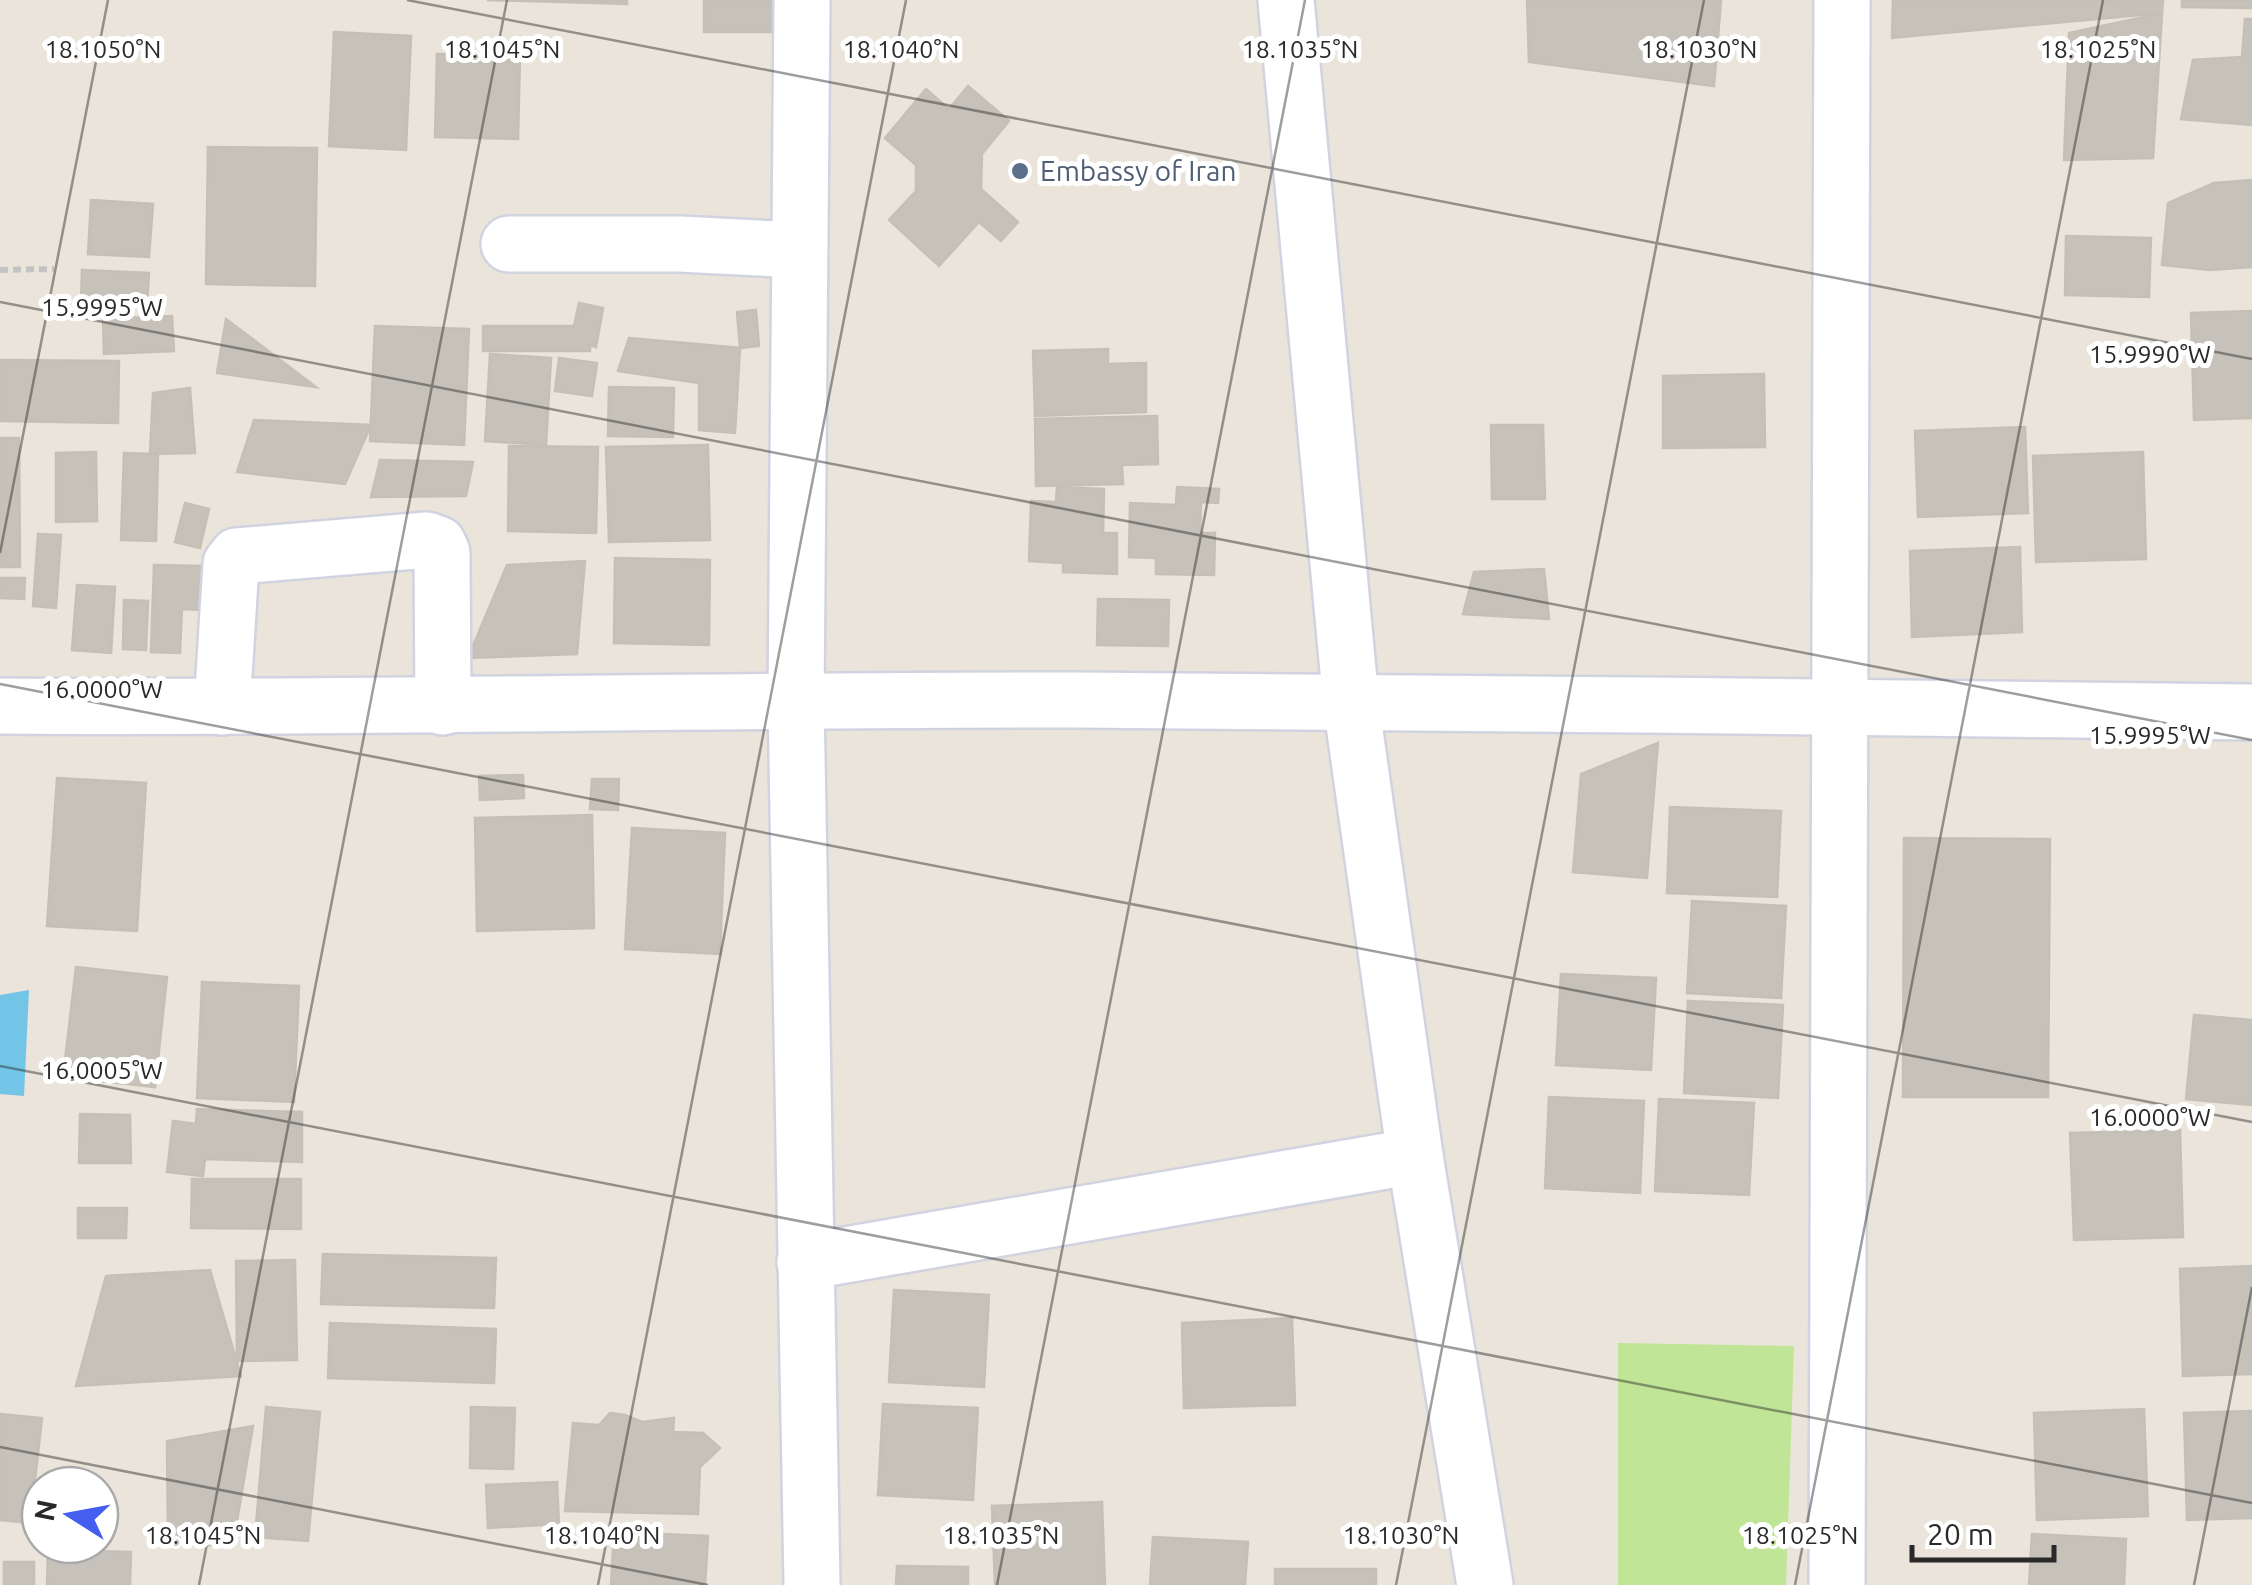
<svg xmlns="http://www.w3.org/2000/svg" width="2252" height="1585" font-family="Ubuntu,sans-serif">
	<rect width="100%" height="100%" fill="#eae4db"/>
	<path fill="#c1e596" d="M1618 1343 1794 1346 1786 1585H1618Z"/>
	<path fill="#73c5e7" d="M29 990 24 1096 0 1094V995Z"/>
	<g fill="#c6c2ba" stroke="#c5c0b5" stroke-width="2.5">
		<path d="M487 0H627V4Z"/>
		<rect x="704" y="0" width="69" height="32"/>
		<path d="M1527 0H1721L1714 86 1529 62Z"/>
		<path d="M1893 0H2163L2162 13 1892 38Z"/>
		<path d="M2182 0H2252V8L2182 7Z"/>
		<path d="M2162 13 2153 158 2064 160 2069 33Z"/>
		<path d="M2245 19H2252V125L2181 119 2193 60 2242 57Z"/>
		<path d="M334 32 411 36 406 150 329 146Z"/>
		<path d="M437 54 520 56 518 139 435 137Z"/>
		<path d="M968 86 1009 121 982 154 981 189 1018 222 1001 241 979 222 939 266 889 220 916 191V165L885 138 926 89 949 109Z"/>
		<path d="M208 147 317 148 315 286 206 284Z"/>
		<path d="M2252 180V267L2210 270 2162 265 2168 203 2214 183Z"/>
		<path d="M91 200 153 204 149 257 88 254Z"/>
		<path d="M2066 236 2151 238 2149 297 2065 295Z"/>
		<path d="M82 270 149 273 147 304 81 302Z"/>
		<path d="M579 303 603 308 596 347 590 345V351H483V326H574Z"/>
		<path d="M756 310 759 346 740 348 737 312Z"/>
		<path d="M2252 311V418L2194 420 2191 313Z"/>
		<path d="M172 316 174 351 104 354 103 319Z"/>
		<path d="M226 319 316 387 217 373Z"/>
		<path d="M375 326 469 329 464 445 370 441Z"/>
		<path d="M629 338 740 348 735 433 699 430V383L618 371Z"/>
		<path d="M1108 349V364L1146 363V412L1035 416 1033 351Z"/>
		<path d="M490 354 551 358 546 445 485 441Z"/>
		<path d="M559 358 597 363 592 396 555 391Z"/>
		<path d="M0 360 119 361 118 423 0 421Z"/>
		<path d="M1764 374 1765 447 1663 448V376Z"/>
		<path d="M609 387 674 388 673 437 608 436Z"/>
		<path d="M190 388 195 453 150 454 153 393Z"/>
		<path d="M1157 416 1158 464 1122 465 1123 484 1036 486 1035 419Z"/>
		<path d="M254 420 371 425 345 484 237 472Z"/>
		<path d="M1491 425H1543L1545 499H1492Z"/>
		<path d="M2025 427 2028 513 1918 517 1915 431Z"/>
		<path d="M0 438H19L20 567H0Z"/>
		<path d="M708 445 710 540 609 542 606 447Z"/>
		<path d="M509 446 598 447 596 533 508 531Z"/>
		<path d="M96 452 97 521 56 522V453Z"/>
		<path d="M2143 452 2146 559 2036 562 2033 456Z"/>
		<path d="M124 453 158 454 156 541 121 540Z"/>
		<path d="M380 460 473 462 466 496 371 497Z"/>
		<path d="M1057 487 1104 489 1103 533H1117V574L1063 572V563L1029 561 1031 501 1056 502Z"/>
		<path d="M1177 487 1219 489 1218 503 1201 502 1200 533H1215L1214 575 1156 574V558L1129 557 1130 503 1176 505Z"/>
		<path d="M185 503 209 509 200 548 175 542Z"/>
		<path d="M38 534 61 535 56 608 33 606Z"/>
		<path d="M2020 547 2022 632 1912 637 1910 551Z"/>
		<path d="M615 558 710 560 709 645 614 643Z"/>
		<path d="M585 561 577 654 468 658 507 565Z"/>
		<path d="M154 565 203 566 201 610 182 609 180 653 151 652Z"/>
		<path d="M1544 569 1549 619 1463 614 1474 572Z"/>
		<path d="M0 578H25L24 599 0 598Z"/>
		<path d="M77 585 115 587 111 653 72 650Z"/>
		<path d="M1098 599 1169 600 1168 646 1097 645Z"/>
		<path d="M124 600 148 601 146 650 123 649Z"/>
		<path d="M1658 743 1647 878 1573 872 1581 774Z"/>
		<path d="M523 775 524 798 480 800 479 776Z"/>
		<path d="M57 778 146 783 137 931 47 926Z"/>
		<path d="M592 779H619L618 810 590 809Z"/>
		<path d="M1670 807 1781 811 1777 897 1667 893Z"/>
		<path d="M592 815 594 928 477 931 475 818Z"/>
		<path d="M632 828 725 833 720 954 625 949Z"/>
		<path d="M1904 838 2050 839 2048 1097H1903Z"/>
		<path d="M1692 901 1786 906 1781 998 1687 993Z"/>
		<path d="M76 967 167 977 155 1087 63 1077Z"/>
		<path d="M1561 974 1656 978 1651 1070 1556 1065Z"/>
		<path d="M202 982 299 986 294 1102 197 1098Z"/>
		<path d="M1688 1001 1783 1005 1778 1098 1684 1093Z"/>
		<path d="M2194 1015 2252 1020V1105L2186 1099Z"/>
		<path d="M1549 1097 1644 1101 1640 1193 1545 1188Z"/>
		<path d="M1659 1099 1754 1103 1749 1195 1655 1191Z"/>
		<path d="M197 1109 302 1112V1162L205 1159 203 1176 167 1172 173 1121 196 1124Z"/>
		<path d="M80 1114 130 1115 131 1163H79Z"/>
		<path d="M2180 1130 2183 1237 2074 1240 2070 1133Z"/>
		<path d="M192 1179H301V1229L191 1228Z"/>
		<path d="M78 1208H127L126 1238H78Z"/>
		<path d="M323 1254 496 1258 494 1308 321 1304Z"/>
		<path d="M295 1260 297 1360 237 1361 236 1261Z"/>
		<path d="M2252 1266V1374L2183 1376 2180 1269Z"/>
		<path d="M210 1270 241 1376 76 1386 106 1276Z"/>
		<path d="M894 1290 989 1295 984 1387 889 1382Z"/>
		<path d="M1292 1318 1295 1405 1184 1408 1182 1323Z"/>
		<path d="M330 1323 496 1329 494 1383 328 1378Z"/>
		<path d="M883 1404 978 1408 973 1500 878 1495Z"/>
		<path d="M266 1407 320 1412 308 1541 255 1537Z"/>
		<path d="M471 1407 515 1408 513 1469 470 1468Z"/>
		<path d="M2144 1409 2148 1516 2037 1520 2034 1413Z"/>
		<path d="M2252 1411V1518L2187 1520 2184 1413Z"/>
		<path d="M610 1413 625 1415 642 1422 674 1418 673 1432 703 1433 720 1448 700 1467 698 1514 565 1511 573 1423 599 1425Z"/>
		<path d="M0 1414 42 1418 30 1523 0 1520Z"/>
		<path d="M253 1426 233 1545 168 1546 167 1441Z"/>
		<path d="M557 1482 559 1524 488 1528 486 1485Z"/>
		<path d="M1102 1502 1105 1585H995L992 1506Z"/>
		<path d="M614 1532 708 1536 705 1585H611Z"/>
		<path d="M2032 1534 2126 1539 2124 1585H2029Z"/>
		<path d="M1153 1537 1248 1542 1245 1585H1150Z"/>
		<path d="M48 1550 131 1552 130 1585H47Z"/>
		<rect x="4" y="1562" width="30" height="23"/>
		<path d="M897 1566 968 1567V1585H896Z"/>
		<rect x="1275" y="1569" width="101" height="16"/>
	</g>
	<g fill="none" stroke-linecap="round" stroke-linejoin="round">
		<g stroke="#d1d3e1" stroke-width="60">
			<g id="minor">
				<path d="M802 0 796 701 812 1585"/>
				<path d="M1286 0 1351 703 1415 1156 1485 1585"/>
				<path d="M509 244H680L798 250"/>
				<path d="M0 706C358 709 717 699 1075 700 1467 702 1860 708 2252 712"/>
				<path d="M222 707 231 564 237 556 427 540 438 544 442 553 443 707"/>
				<path d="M805 1262 1415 1156"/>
				<path d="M1837 1585 1842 0"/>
			</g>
		</g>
		<path stroke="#c3c3c3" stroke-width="6" stroke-dasharray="8 5" stroke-linecap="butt" d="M0 270 54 269"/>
		<use href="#minor" stroke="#fff" stroke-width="55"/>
	</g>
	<path fill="none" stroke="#292929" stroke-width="2.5" stroke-opacity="0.45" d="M407 0 2252 359M0 302 2252 740M0 553 108 0M0 684 2252 1122M0 1066 2252 1503M0 1447 708 1585M199 1585 507 0M598 1585 906 0M997 1585 1305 0M1396 1585 1704 0M1795 1585 2103 0M2194 1585 2252 1287"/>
	<circle fill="#5c6f8a" stroke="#fff" stroke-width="4" cx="1020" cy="171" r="10"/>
	<g text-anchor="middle" stroke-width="10" stroke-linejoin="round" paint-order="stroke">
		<g font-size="28" fill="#4e5e75" stroke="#fff" text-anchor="start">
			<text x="1040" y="181">Embassy of Iran</text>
		</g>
	</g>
	<g font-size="25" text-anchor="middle" fill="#292929" stroke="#fff" stroke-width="10" stroke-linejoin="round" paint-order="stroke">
		<text x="103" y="58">18.1050°N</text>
		<text x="502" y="58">18.1045°N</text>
		<text x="901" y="58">18.1040°N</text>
		<text x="1300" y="58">18.1035°N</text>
		<text x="1699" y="58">18.1030°N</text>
		<text x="2098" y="58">18.1025°N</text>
		<text x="102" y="316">15.9995°W</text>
		<text x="2150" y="363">15.9990°W</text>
		<text x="102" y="698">16.0000°W</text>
		<text x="2150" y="744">15.9995°W</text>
		<text x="102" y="1079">16.0005°W</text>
		<text x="2150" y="1126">16.0000°W</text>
		<text x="203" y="1544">18.1045°N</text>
		<text x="602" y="1544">18.1040°N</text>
		<text x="1001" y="1544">18.1035°N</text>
		<text x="1401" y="1544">18.1030°N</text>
		<text x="1800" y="1544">18.1025°N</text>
	</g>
	<g transform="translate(70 1515) rotate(281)"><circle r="48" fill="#ffffff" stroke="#a9a9a9" stroke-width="2.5"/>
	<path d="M0-8L18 38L0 25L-18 38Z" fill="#445eef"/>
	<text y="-15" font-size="28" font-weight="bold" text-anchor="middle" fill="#292929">N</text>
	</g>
	<path d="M1912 1545v15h142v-15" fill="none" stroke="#292929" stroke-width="5"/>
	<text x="1927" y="1545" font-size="30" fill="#292929" stroke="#ffffff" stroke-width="8" paint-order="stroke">20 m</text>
</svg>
